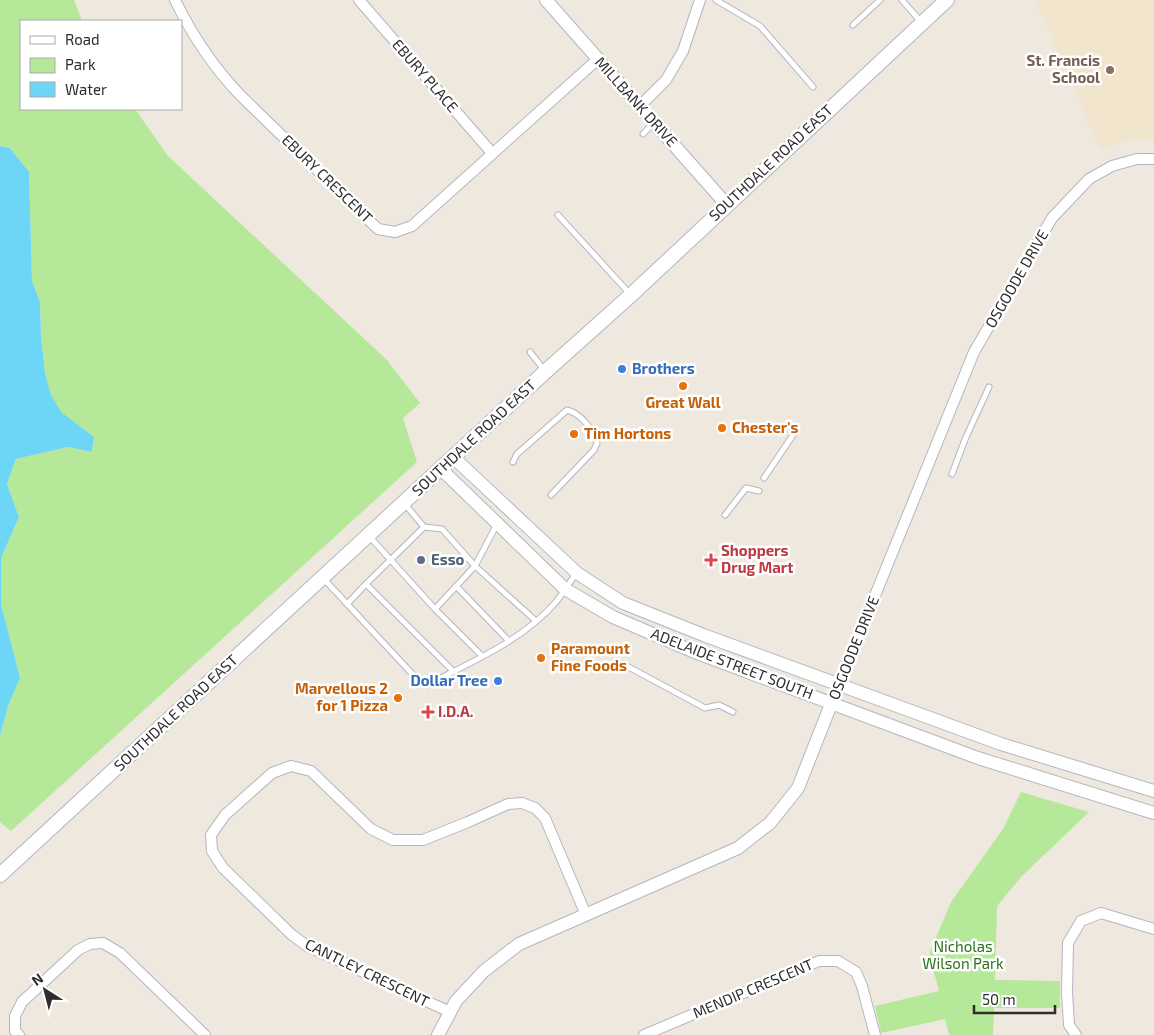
<svg xmlns="http://www.w3.org/2000/svg" width="1154" height="1035" font-family="'Exo 2',sans-serif">
	<rect width="100%" height="100%" fill="#efe8df"/>
	<path fill="#f1e5ce" d="M1035 0H1154V141L1129 140 1101 150Z"/>
	<g fill="#b6e899">
		<path d="M0 0H74L82 21H21V109H135L168 156 387 360 420 403 403 418 417 462 11 831 0 822V736L8 706 20 678 1 604V558L19 517 7 484 16 459 68 447 92 452 94 437 60 412 51 395 45 373 41 336 40 302 32 281 29 172 10 148 0 146Z"/>
		<path d="M1021 792 1089 812 1022 876 997 906 995 980 1060 981V1008H994L993 1035H949L945 1019 881 1033 875 1006 939 991 929 954 951 902 1003 829Z"/>
	</g>
	<path fill="#6dd5f6" d="M0 146 10 148 29 172 32 281 40 302 41 336 45 373 51 395 61 412 94 437 92 452 68 447 16 459 7 484 19 517 1 558V604L20 678 8 706 0 736Z"/>
	<g fill="none" stroke-linecap="round" stroke-linejoin="round">
		<g stroke="#b3b6c1" stroke-width="7">
			<g id="service">
				<path d="M716 0 760 26 813 87"/>
				<path d="M902 0 922 23"/>
				<path d="M853 25 880 0"/>
				<path d="M643 134 654 122"/>
				<path d="M558 215 630 294"/>
				<path d="M530 352 545 371"/>
				<path d="M513 462 517 454 567 410C582 414 593 430 597 443L594 450 551 495"/>
				<path d="M952 474 966 437 989 387"/>
				<path d="M764 478 793 435"/>
				<path d="M404 503 424 527 442 529 475 566 536 621"/>
				<path d="M725 515 746 488 759 491"/>
				<path d="M369 536 435 609 475 566 497 524"/>
				<path d="M323 578 417 679 427 685C471 662 522 641 556 602 563 593 569 583 576 574"/>
				<path d="M366 584 424 527"/>
				<path d="M456 586 509 641"/>
				<path d="M347 604 366 584 453 671"/>
				<path d="M435 609 482 656"/>
				<path d="M623 664 705 708 719 705 733 712"/>
			</g>
		</g>
		<g stroke="#b3b6c1" stroke-width="12">
			<g id="minor">
				<path d="M175 0C192 35 214 68 241 96L378 229 395 232 412 226 598 59"/>
				<path d="M359 0 492 153"/>
				<path d="M640 106 666 80 683 51 700 0"/>
				<path d="M839 684 974 352 1052 218 1089 179 1112 166 1137 159H1154"/>
				<path d="M450 1012 307 946 291 934 223 868 212 851 211 835 225 815 272 773 291 766 311 771 371 829 393 840H423L468 822 508 804 522 803 535 808 545 818 586 915"/>
				<path d="M19 1035 15 1031V1016L22 1002 78 950 90 944 103 943 120 953 205 1035"/>
				<path d="M644 1035 819 961H838L856 972 862 986 875 1035"/>
				<path d="M1076 1035 1069 1025 1067 992 1068 943 1081 921 1101 913 1154 929"/>
			</g>
		</g>
		<g stroke="#b3b6c1" stroke-width="14">
			<g id="tertiary">
				<path d="M546 0 726 204"/>
				<path d="M453 457 577 573 623 603 706 636 1001 744 1154 791"/>
				<path d="M441 469 565 589 613 617 697 653 978 758 1154 813"/>
				<path d="M438 1035 456 1001 484 971 519 944 738 848 770 823 798 788 839 684"/>
			</g>
		</g>
		<g stroke="#b3b6c1" stroke-width="16">
			<path id="secondary" d="M0 875 545 372 631 295 947 0"/>
		</g>
		<use href="#service" stroke="#fff" stroke-width="5"/>
		<use href="#minor" stroke="#fff" stroke-width="10"/>
		<use href="#tertiary" stroke="#fff" stroke-width="12"/>
		<use href="#secondary" stroke="#fff" stroke-width="14"/>
	</g>
	<circle fill="#8d6e63" stroke="#fff" stroke-width="2" cx="1110" cy="70" r="5"/>
	<g fill="#3f7fe0" stroke="#fff" stroke-width="2">
		<circle cx="622" cy="369" r="5"/>
		<circle cx="498" cy="681" r="5"/>
	</g>
	<g fill="#e8710a" stroke="#fff" stroke-width="2">
		<circle cx="683" cy="386" r="5"/>
		<circle cx="722" cy="428" r="5"/>
		<circle cx="574" cy="434" r="5"/>
		<circle cx="541" cy="658" r="5"/>
		<circle cx="398" cy="698" r="5"/>
	</g>
	<circle fill="#5c6f8a" stroke="#fff" stroke-width="2" cx="421" cy="560" r="5"/>
	<g fill="#e0444e" stroke="#fff" stroke-width="2">
		<path d="M708.5 552.5h5v5h5v5h-5v5h-5v-5h-5v-5h5z"/>
		<path d="M425.5 704.5h5v5h5v5h-5v5h-5v-5h-5v-5h5z"/>
	</g>
	<g text-anchor="middle" stroke-width="5" stroke-linejoin="round" paint-order="stroke">
		<g font-size="15" font-weight="bold" fill="#785e54" stroke="#fff" text-anchor="end">
			<text x="1100" y="66">St. Francis<tspan x="1100" dy="17">School</tspan></text>
		</g>
		<g font-size="15" fill="#2d2d2d" stroke="#fff">
			<text transform="translate(425 76) rotate(49)" y="5">EBURY PLACE</text>
			<text transform="translate(636 102) rotate(48)" y="5">MILLBANK DRIVE</text>
			<text transform="translate(771 163) rotate(-43)" y="5">SOUTHDALE ROAD EAST</text>
			<text transform="translate(327 179) rotate(44)" y="5">EBURY CRESCENT</text>
			<text transform="translate(1017 279) rotate(-60)" y="5">OSGOODE DRIVE</text>
			<text transform="translate(474 438) rotate(-43)" y="5">SOUTHDALE ROAD EAST</text>
			<text transform="translate(854 648) rotate(-68)" y="5">OSGOODE DRIVE</text>
			<text transform="translate(732 664) rotate(21)" y="5">ADELAIDE STREET SOUTH</text>
			<text transform="translate(176 713) rotate(-43)" y="5">SOUTHDALE ROAD EAST</text>
			<text transform="translate(367 973) rotate(26)" y="5">CANTLEY CRESCENT</text>
			<text transform="translate(753 989) rotate(-23)" y="5">MENDIP CRESCENT</text>
		</g>
		<g font-size="15" font-weight="bold" fill="#366cbe" stroke="#fff" text-anchor="start">
			<text x="632" y="374">Brothers</text>
			<text x="488" y="686" text-anchor="end">Dollar Tree</text>
		</g>
		<g font-size="15" font-weight="bold" fill="#c56008" stroke="#fff" text-anchor="start">
			<text x="683" y="408" text-anchor="middle">Great Wall</text>
			<text x="732" y="433">Chester's</text>
			<text x="584" y="439">Tim Hortons</text>
			<text x="551" y="654">Paramount<tspan x="551" dy="17">Fine Foods</tspan></text>
			<text x="388" y="694" text-anchor="end">Marvellous 2<tspan x="388" dy="17">for 1 Pizza</tspan></text>
		</g>
		<g font-size="15" font-weight="bold" fill="#be3a42" stroke="#fff" text-anchor="start">
			<text x="721" y="556">Shoppers<tspan x="721" dy="17">Drug Mart</tspan></text>
			<text x="438" y="717">I.D.A.</text>
		</g>
		<g font-size="15" font-weight="bold" fill="#4e5e75" stroke="#fff" text-anchor="start">
			<text x="431" y="565">Esso</text>
		</g>
		<g font-size="15" fill="#2c7017" stroke="#fff">
			<text x="963" y="952">Nicholas<tspan x="963" dy="17">Wilson Park</tspan></text>
		</g>
	</g>
	<rect x="20" y="20" width="162" height="90" fill="#ffffff" stroke="#ababab"/>
	<rect x="30" y="36" width="25" height="8" fill="#ffffff" stroke="#ababab"/>
	<text x="65" y="45" font-size="15" fill="#2d2d2d">Road</text>
	<rect x="30" y="58" width="25" height="15" fill="#b6e899" stroke="#ababab"/>
	<text x="65" y="70" font-size="15" fill="#2d2d2d">Park</text>
	<rect x="30" y="82" width="25" height="15" fill="#6dd5f6" stroke="#ababab"/>
	<text x="65" y="95" font-size="15" fill="#2d2d2d">Water</text>
	<g transform="translate(45 990) rotate(324)" stroke="#ffffff" stroke-width="4" paint-order="stroke">
	<path d="M0-4L9 19L0 12L-9 19Z" fill="#2d2d2d"/>
	<text y="-8" font-size="14" font-weight="bold" text-anchor="middle" fill="#2d2d2d">N</text>
	</g>
	<path d="M974 1005v8h81v-8" fill="none" stroke="#2d2d2d" stroke-width="2.5"/>
	<text x="982" y="1005" font-size="15" fill="#2d2d2d" stroke="#ffffff" stroke-width="4" paint-order="stroke">50 m</text>
</svg>
